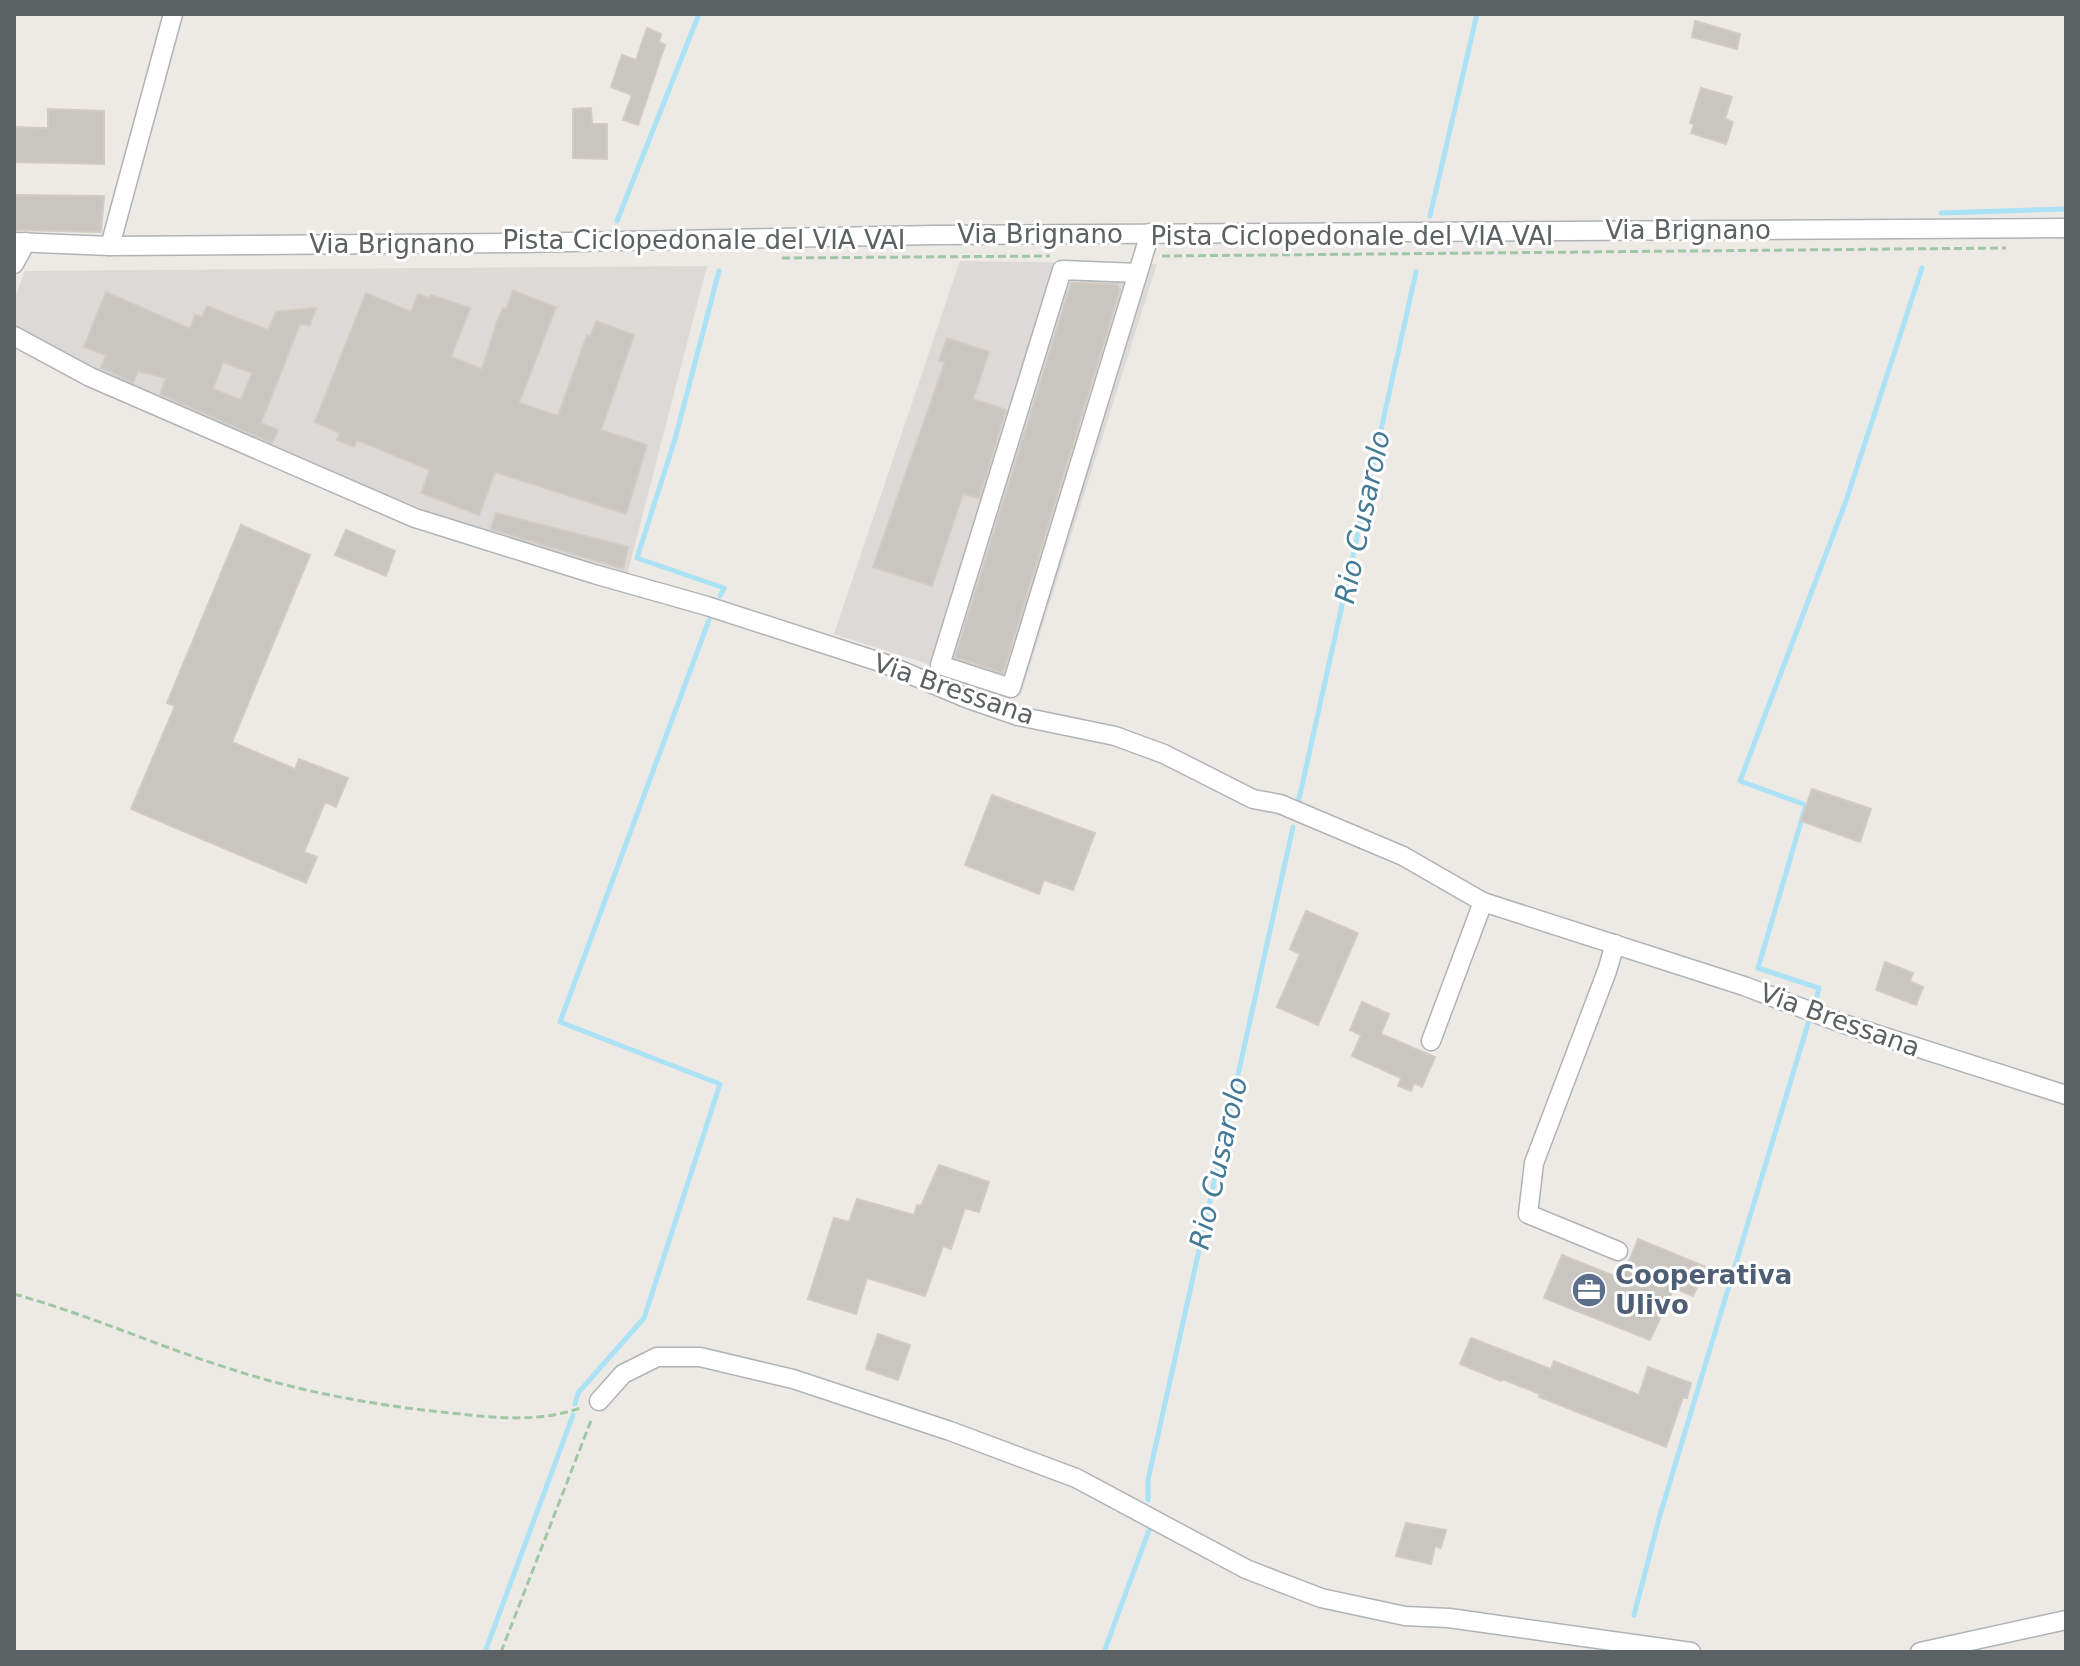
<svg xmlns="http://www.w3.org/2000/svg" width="2080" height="1666" font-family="'DejaVu Sans',sans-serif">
	<rect width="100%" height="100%" fill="#edeae5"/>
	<g fill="#dcd9d7">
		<path d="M960 261 1157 264 1021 694 834 634Z"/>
		<path d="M707 266 627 575 479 532 86 371 14 328V300L25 271Z"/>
	</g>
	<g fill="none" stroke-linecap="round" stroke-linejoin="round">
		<g stroke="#ace2f6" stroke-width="5">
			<path d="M1941 213 2066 209"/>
			<path d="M1430 216 1477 14"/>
			<path d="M617 221 699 14"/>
			<path d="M719 271 675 439 637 558 724 588 720 596"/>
			<path d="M1297 808 1416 272"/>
			<path d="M1815 1004 1819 988 1758 968 1806 805 1740 781 1846 501 1922 268"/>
			<path d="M575 1404 578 1393 644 1318 720 1084 560 1022 709 620"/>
			<path d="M1148 1500V1480L1293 827"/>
			<path d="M1634 1615 1660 1515 1810 1017"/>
			<path d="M485 1652 573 1415"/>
			<path d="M1104 1652 1149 1530"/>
		</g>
	</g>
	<g fill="#c9c5c1" stroke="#d1cbc3" stroke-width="2" fill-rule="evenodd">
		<path d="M1695 21 1740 34 1737 49 1692 37Z"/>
		<path d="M647 28 661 34 659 42 665 45 638 125 623 120 632 95 611 87 622 55 636 60Z"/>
		<path d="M1701 88 1732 97 1725 119 1733 122 1726 144 1691 133 1694 124 1690 123Z"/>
		<path d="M591 108 592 124H607V159L573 158V109Z"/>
		<path d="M48 109 104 111V164L14 162V127L48 128Z"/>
		<path d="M14 195 104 196 101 232 14 230Z"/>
		<path d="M1071 283 1117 284 1120 290 1003 673 955 657Z"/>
		<path d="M513 291 556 307 519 403 558 416 587 335 590 337 596 321 634 335 601 430 647 445 626 514 495 472 479 515 421 493 430 470 357 440 354 447 337 440 340 433 315 422 366 293 411 312 418 294 429 298 431 295 470 308 451 357 482 369 498 319 503 308 506 309Z"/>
		<path d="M106 292 190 329 195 315 202 317 207 306 268 330 276 312 316 308 310 325 300 324 261 423 278 430 272 443 160 394 166 378 138 371 133 383 101 368 106 355 84 347ZM223 362 252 373 241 400 213 389Z"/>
		<path d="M947 338 989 352 973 399 1006 410 979 498 963 494 932 586 873 567 945 362 939 361Z"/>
		<path d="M496 513 628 547 623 569 491 529Z"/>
		<path d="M241 525 310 555 232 742 295 769 299 759 348 778 336 807 325 802 304 852 317 857 306 883 131 809 175 706 167 703Z"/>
		<path d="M346 530 395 551 386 576 335 555Z"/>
		<path d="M1812 789 1871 809 1860 842 1801 821Z"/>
		<path d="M992 795 1095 833 1073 890 1044 880 1039 894 965 865Z"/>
		<path d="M1306 911 1358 933 1318 1025 1277 1007 1300 954 1290 949Z"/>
		<path d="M1885 962 1913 973 1910 981 1923 987 1916 1005 1876 990Z"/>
		<path d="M1362 1002 1389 1014 1381 1034 1435 1057 1422 1087 1414 1083 1411 1091 1398 1086 1401 1078 1352 1056 1361 1035 1350 1030Z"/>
		<path d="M939 1165 989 1182 979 1212 965 1208 951 1249 943 1246 925 1296 867 1278 856 1314 808 1299 834 1218 849 1222 857 1199 914 1215 917 1205 921 1206Z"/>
		<path d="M1638 1239 1706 1267 1693 1296 1674 1288 1650 1340 1544 1298 1562 1255 1622 1279Z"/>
		<path d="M878 1334 910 1345 898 1380 866 1369Z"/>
		<path d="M1471 1338 1551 1369 1554 1361 1639 1395 1648 1367 1691 1383 1687 1398 1683 1397 1666 1447 1539 1397 1540 1394 1502 1379 1501 1381 1460 1364Z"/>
		<path d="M1406 1523 1446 1530 1441 1548 1435 1546 1431 1564 1396 1556Z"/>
	</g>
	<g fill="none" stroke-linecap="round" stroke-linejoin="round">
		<g stroke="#b0b3b5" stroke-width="21">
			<g id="minor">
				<path d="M14 242 110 246 519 243 934 235 2066 228"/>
				<path d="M110 246 173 14"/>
				<path d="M14 264 26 242"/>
				<path d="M1138 273 1062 270 940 665 1011 688 1138 273 1150 233"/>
				<path d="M14 336 90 377 415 518 594 574 707 606 883 663 966 698 1018 716 1115 736 1164 754 1253 799 1280 804 1403 856 1483 902 1744 986 1844 1024 2066 1095"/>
				<path d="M1615 944 1607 971 1534 1163 1528 1214 1618 1251"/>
				<path d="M1431 1041 1483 902"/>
				<path d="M599 1401 623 1374 657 1357H700L793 1379 950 1431 1076 1478 1246 1569 1321 1598 1405 1616 1449 1618 1691 1652"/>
				<path d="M1920 1652 2066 1620"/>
			</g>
		</g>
		<g stroke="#a0c7a5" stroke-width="3" stroke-dasharray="8 4" stroke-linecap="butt">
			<path d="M1162 256 2006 248"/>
			<path d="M782 258 1050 256"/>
			<path d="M14 1294C90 1315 162 1348 237 1371 305 1393 380 1406 451 1413 496 1418 540 1423 583 1407"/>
			<path d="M501 1652 592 1418"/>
		</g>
		<use href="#minor" stroke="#fff" stroke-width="18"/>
	</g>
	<defs>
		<g id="office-disc" transform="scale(1.8)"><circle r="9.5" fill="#5c6f8a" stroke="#fff"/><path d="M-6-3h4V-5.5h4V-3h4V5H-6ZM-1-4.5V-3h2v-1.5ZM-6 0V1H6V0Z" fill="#fff"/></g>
	</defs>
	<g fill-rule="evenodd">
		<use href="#office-disc" x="1589" y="1290"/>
	</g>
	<g text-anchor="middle" stroke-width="6" stroke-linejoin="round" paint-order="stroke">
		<g font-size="26" fill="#5c6163" stroke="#fff">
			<text x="1688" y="239">Via Brignano</text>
			<text x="1040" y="243">Via Brignano</text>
			<text x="1352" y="245">Pista Ciclopedonale del VIA VAI</text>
			<text x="704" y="249">Pista Ciclopedonale del VIA VAI</text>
			<text x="392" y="253">Via Brignano</text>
			<text transform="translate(954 689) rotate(19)" y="9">Via Bressana</text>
			<text transform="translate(1840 1020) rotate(20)" y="9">Via Bressana</text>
		</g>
		<g font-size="26" font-weight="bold" fill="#4e5e75" stroke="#fff" text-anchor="start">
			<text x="1615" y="1284">Cooperativa<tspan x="1615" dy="30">Ulivo</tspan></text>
		</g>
		<g font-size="28" font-style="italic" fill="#447a95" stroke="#fff">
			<text transform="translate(1362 517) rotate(-78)" y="10">Rio Cusarolo</text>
			<text transform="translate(1218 1163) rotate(-77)" y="10">Rio Cusarolo</text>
		</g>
	</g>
	<rect width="2080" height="1666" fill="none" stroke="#5c6163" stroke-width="32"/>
</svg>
